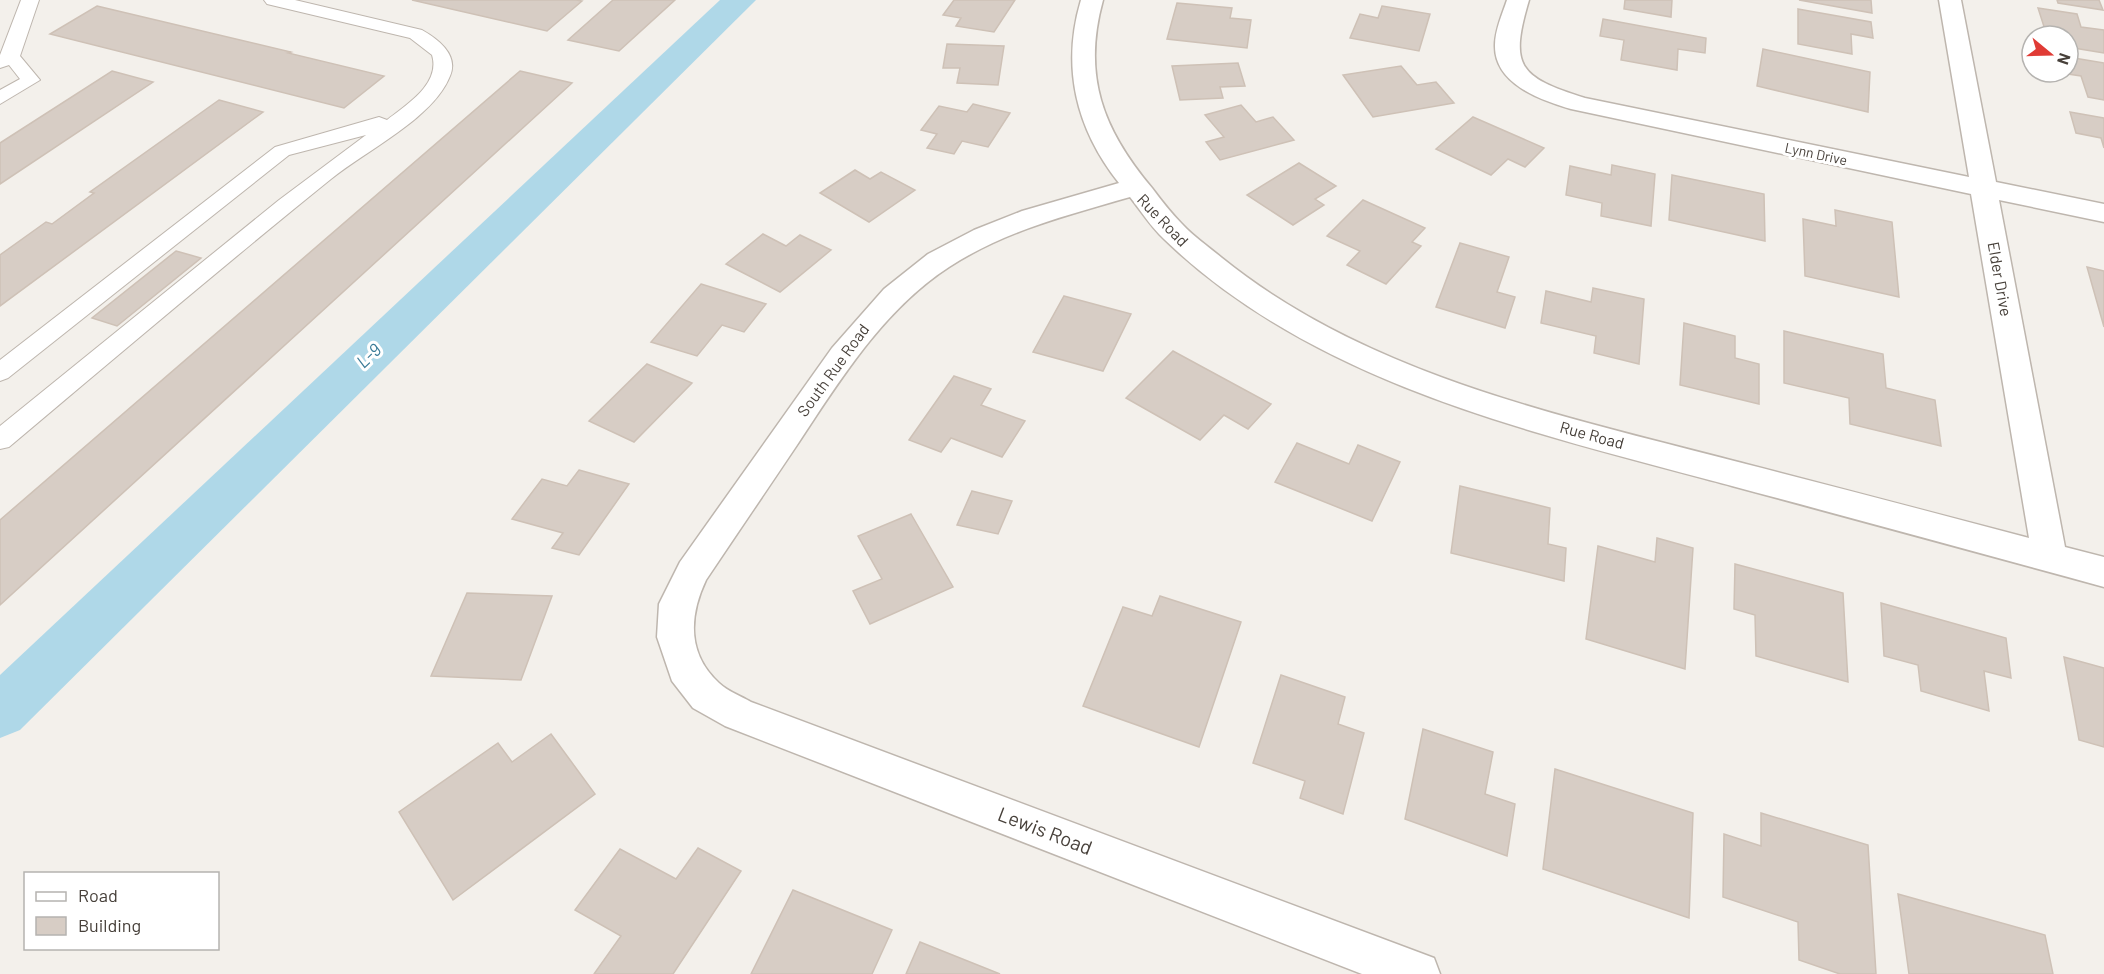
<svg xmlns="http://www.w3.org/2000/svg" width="2104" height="974" font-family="Barlow,sans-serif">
	<rect width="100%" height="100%" fill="#f3f0eb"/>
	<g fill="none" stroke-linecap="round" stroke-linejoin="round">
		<path fill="#afd8e8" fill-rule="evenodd" d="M720 0H756L20 730 0 738V675Z"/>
	</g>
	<g fill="#d7cdc5" stroke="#cec1b6" stroke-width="1.5">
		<path d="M412 0H576L582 1 547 31Z"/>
		<path d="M613 0H675L619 51 568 40Z"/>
		<path d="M954 0H1015L994 32 956 26 961 18 943 15Z"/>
		<path d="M1625 0H1672L1671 17 1624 9Z"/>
		<path d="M1799 0H1871L1872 13Z"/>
		<path d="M2057 0H2099L2103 10 2058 3Z"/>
		<path d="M1177 3 1232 8 1230 18 1251 20 1247 48 1167 39Z"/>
		<path d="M97 6 291 52 288 53 384 76 344 108 50 34Z"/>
		<path d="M1382 6 1430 14 1419 51 1350 38 1360 14 1378 18Z"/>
		<path d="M2038 8 2077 14 2081 27 2104 30V53L2068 47V36H2047Z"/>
		<path d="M1798 9 1871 22 1873 38 1851 34 1852 54 1798 44Z"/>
		<path d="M1603 19 1706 38 1705 53 1678 49 1677 70 1621 60 1624 40 1600 36Z"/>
		<path d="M947 44 1004 46 998 85 957 83 960 68H943Z"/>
		<path d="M1763 49 1870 72 1868 112 1757 86Z"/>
		<path d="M2068 57 2104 63V100L2088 97 2081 76 2061 73 2068 72Z"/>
		<path d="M1238 63 1245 86 1220 87 1223 98 1180 100 1172 66Z"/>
		<path d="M1401 66 1417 85 1436 82 1454 103 1373 117 1343 75Z"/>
		<path d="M112 71 153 82 0 184V143Z"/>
		<path d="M520 71 572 83 0 605V520Z"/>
		<path d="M219 100 263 112 0 306V255L46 222 52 224 94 193 90 192Z"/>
		<path d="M973 104 1010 113 988 147 962 141 954 154 927 148 937 134 921 130 939 106 967 112Z"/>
		<path d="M1241 105 1256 122 1273 117 1294 140 1220 160 1206 142 1224 137 1205 115Z"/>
		<path d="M2070 112 2104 118V148L2101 138 2076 133Z"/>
		<path d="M1473 117 1544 148 1525 167 1508 159 1491 175 1436 149Z"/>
		<path d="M1299 163 1336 186 1315 199 1324 205 1293 225 1247 195Z"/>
		<path d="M1612 165 1655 174 1651 226 1601 216 1602 203 1566 195 1570 166 1611 175Z"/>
		<path d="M855 170 870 179 881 172 915 190 869 222 820 193Z"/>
		<path d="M1672 175 1764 194 1765 241 1669 220Z"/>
		<path d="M1363 200 1425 228 1412 242 1421 246 1386 284 1347 265 1360 251 1327 236Z"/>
		<path d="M1835 210 1892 222 1899 297 1805 276 1803 219 1836 226Z"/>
		<path d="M763 234 786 246 800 235 831 250 780 292 726 264Z"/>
		<path d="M1460 243 1509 257 1497 292 1515 297 1505 328 1436 307Z"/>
		<path d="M176 251 201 258 117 326 92 318Z"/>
		<path d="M2087 267 2104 271V327Z"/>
		<path d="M701 284 766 304 744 332 722 325 697 356 651 342Z"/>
		<path d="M1593 288 1644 299 1639 364 1594 353 1596 336 1541 323 1546 291 1591 302Z"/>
		<path d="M1064 296 1131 314 1103 371 1033 352Z"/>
		<path d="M1684 323 1735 336V358L1759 364V404L1680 385Z"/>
		<path d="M1784 331 1883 354 1886 388 1935 400 1941 446 1850 424 1849 398 1784 383Z"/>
		<path d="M1173 351 1271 404 1248 429 1224 415 1200 440 1126 398Z"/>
		<path d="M647 364 692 383 634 442 589 421Z"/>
		<path d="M954 376 991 389 981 405 1025 421 1002 457 951 438 941 452 909 440Z"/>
		<path d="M1297 443 1349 464 1358 445 1400 462 1372 521 1275 482Z"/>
		<path d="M579 470 629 484 579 555 552 548 563 533 512 519 542 479 567 486Z"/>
		<path d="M1460 486 1550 508 1548 544 1566 548 1564 581 1451 553Z"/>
		<path d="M972 491 1012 501 998 534 957 525Z"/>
		<path d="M911 514 953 587 870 624 853 591 882 579 858 536Z"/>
		<path d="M1657 538 1693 548 1685 669 1586 639 1598 546 1655 562Z"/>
		<path d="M1735 564 1843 593 1848 682 1756 656 1755 615 1734 609Z"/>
		<path d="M467 593 552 596 521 680 431 676Z"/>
		<path d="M1160 596 1241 622 1199 747 1083 706 1123 607 1152 616Z"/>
		<path d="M1881 603 2006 638 2011 678 1984 671 1989 711 1921 691 1918 665 1884 656Z"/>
		<path d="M2064 657 2104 668V747L2079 740Z"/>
		<path d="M1281 675 1345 697 1338 724 1364 733 1343 814 1300 798 1305 781 1253 763Z"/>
		<path d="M1423 729 1493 752 1485 794 1515 804 1507 856 1405 819Z"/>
		<path d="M551 734 595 794 453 900 399 812 498 743 512 762Z"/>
		<path d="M1555 769 1693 813 1689 918 1543 869Z"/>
		<path d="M1761 813 1868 845 1876 974H1840L1799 960 1798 922 1723 897 1724 834 1761 846Z"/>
		<path d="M698 848 741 871 673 974H594L621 936 575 910 620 849 676 879Z"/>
		<path d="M793 890 892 930 872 974H751Z"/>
		<path d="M1898 894 2045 935 2053 974H1909Z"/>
		<path d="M920 942 1000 974H906Z"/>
	</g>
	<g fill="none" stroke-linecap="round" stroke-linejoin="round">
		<g stroke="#beb6ae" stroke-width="2">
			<g id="service">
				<path d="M21 0H39L20 56 40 80 0 104V90L20 79 9 65 0 68V55Z"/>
				<path d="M264 0H295L422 30C438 39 459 55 450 76 434 118 365 151 331 179 222 267 116 357 9 447L0 449V426L279 200 366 135 289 155 8 378 0 381V360L275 147 379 117 387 120C406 105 441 84 432 55L410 38 267 4Z"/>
			</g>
		</g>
		<g stroke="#beb6ae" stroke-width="3">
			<path id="minor" d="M1081 0H1103C1082 76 1103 130 1152 188 1161 200 1171 213 1182 224 1194 237 1209 247 1222 258 1369 377 1567 417 1746 464 1841 488 1935 513 2029 538L1971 194 1571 109C1541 100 1494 84 1495 45 1495 30 1502 15 1507 0H1529C1509 67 1519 77 1585 98L1969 177 1939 0H1961L1996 182 2104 204V222L1999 200 2065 547 2104 557V587C1980 553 1856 519 1732 486 1536 433 1315 385 1164 239 1151 227 1141 211 1130 197 1068 215 1004 231 949 267 883 310 840 380 797 445 767 490 736 535 706 580 689 616 687 654 719 683 727 691 741 696 751 702L1418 952 1434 958 1440 974H1362L725 726 693 708 672 681 657 637 659 604 680 562 832 348 884 289 928 254 974 230 1022 211 1119 183C1076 129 1061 67 1081 0Z"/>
		</g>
		<use href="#service" fill="#fff" fill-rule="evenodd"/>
		<use href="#minor" fill="#fff" fill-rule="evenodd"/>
	</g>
	<g text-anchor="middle" stroke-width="6" stroke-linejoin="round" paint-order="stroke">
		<g font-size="14" fill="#47403a" stroke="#fff">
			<text transform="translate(1816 154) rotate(12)" y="5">Lynn Drive</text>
		</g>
		<g font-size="16" fill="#47403a" stroke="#fff">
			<text transform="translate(1163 220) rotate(46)" y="6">Rue Road</text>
			<text transform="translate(2000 279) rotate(80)" y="6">Elder Drive</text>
			<text transform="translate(833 370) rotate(-54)" y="6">South Rue Road</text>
			<text transform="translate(1592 435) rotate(15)" y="6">Rue Road</text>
		</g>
		<g font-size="18" font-style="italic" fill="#3a7b97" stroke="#fff">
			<text transform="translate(369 356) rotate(-44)" y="6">L-9</text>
		</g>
		<g font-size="20" fill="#47403a" stroke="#fff">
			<text transform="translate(1045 831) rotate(21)" y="7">Lewis Road</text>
		</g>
	</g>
	<rect x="24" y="872" width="195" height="78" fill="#ffffff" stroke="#b5b3b0" stroke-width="1.5"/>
	<rect x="36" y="892" width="30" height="9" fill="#ffffff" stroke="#b5b3b0" stroke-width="1.5"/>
	<text x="78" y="902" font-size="18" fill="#47403a">Road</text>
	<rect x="36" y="917" width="30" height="18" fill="#d7cdc5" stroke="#b5b3b0" stroke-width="1.5"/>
	<text x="78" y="932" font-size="18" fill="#47403a">Building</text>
	<g transform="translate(2050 54) rotate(109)"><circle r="28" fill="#ffffff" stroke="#b5b3b0" stroke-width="1.5"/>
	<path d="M0-4.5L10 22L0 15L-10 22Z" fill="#e03b35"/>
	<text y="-9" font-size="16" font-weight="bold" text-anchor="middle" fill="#47403a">N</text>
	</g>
</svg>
